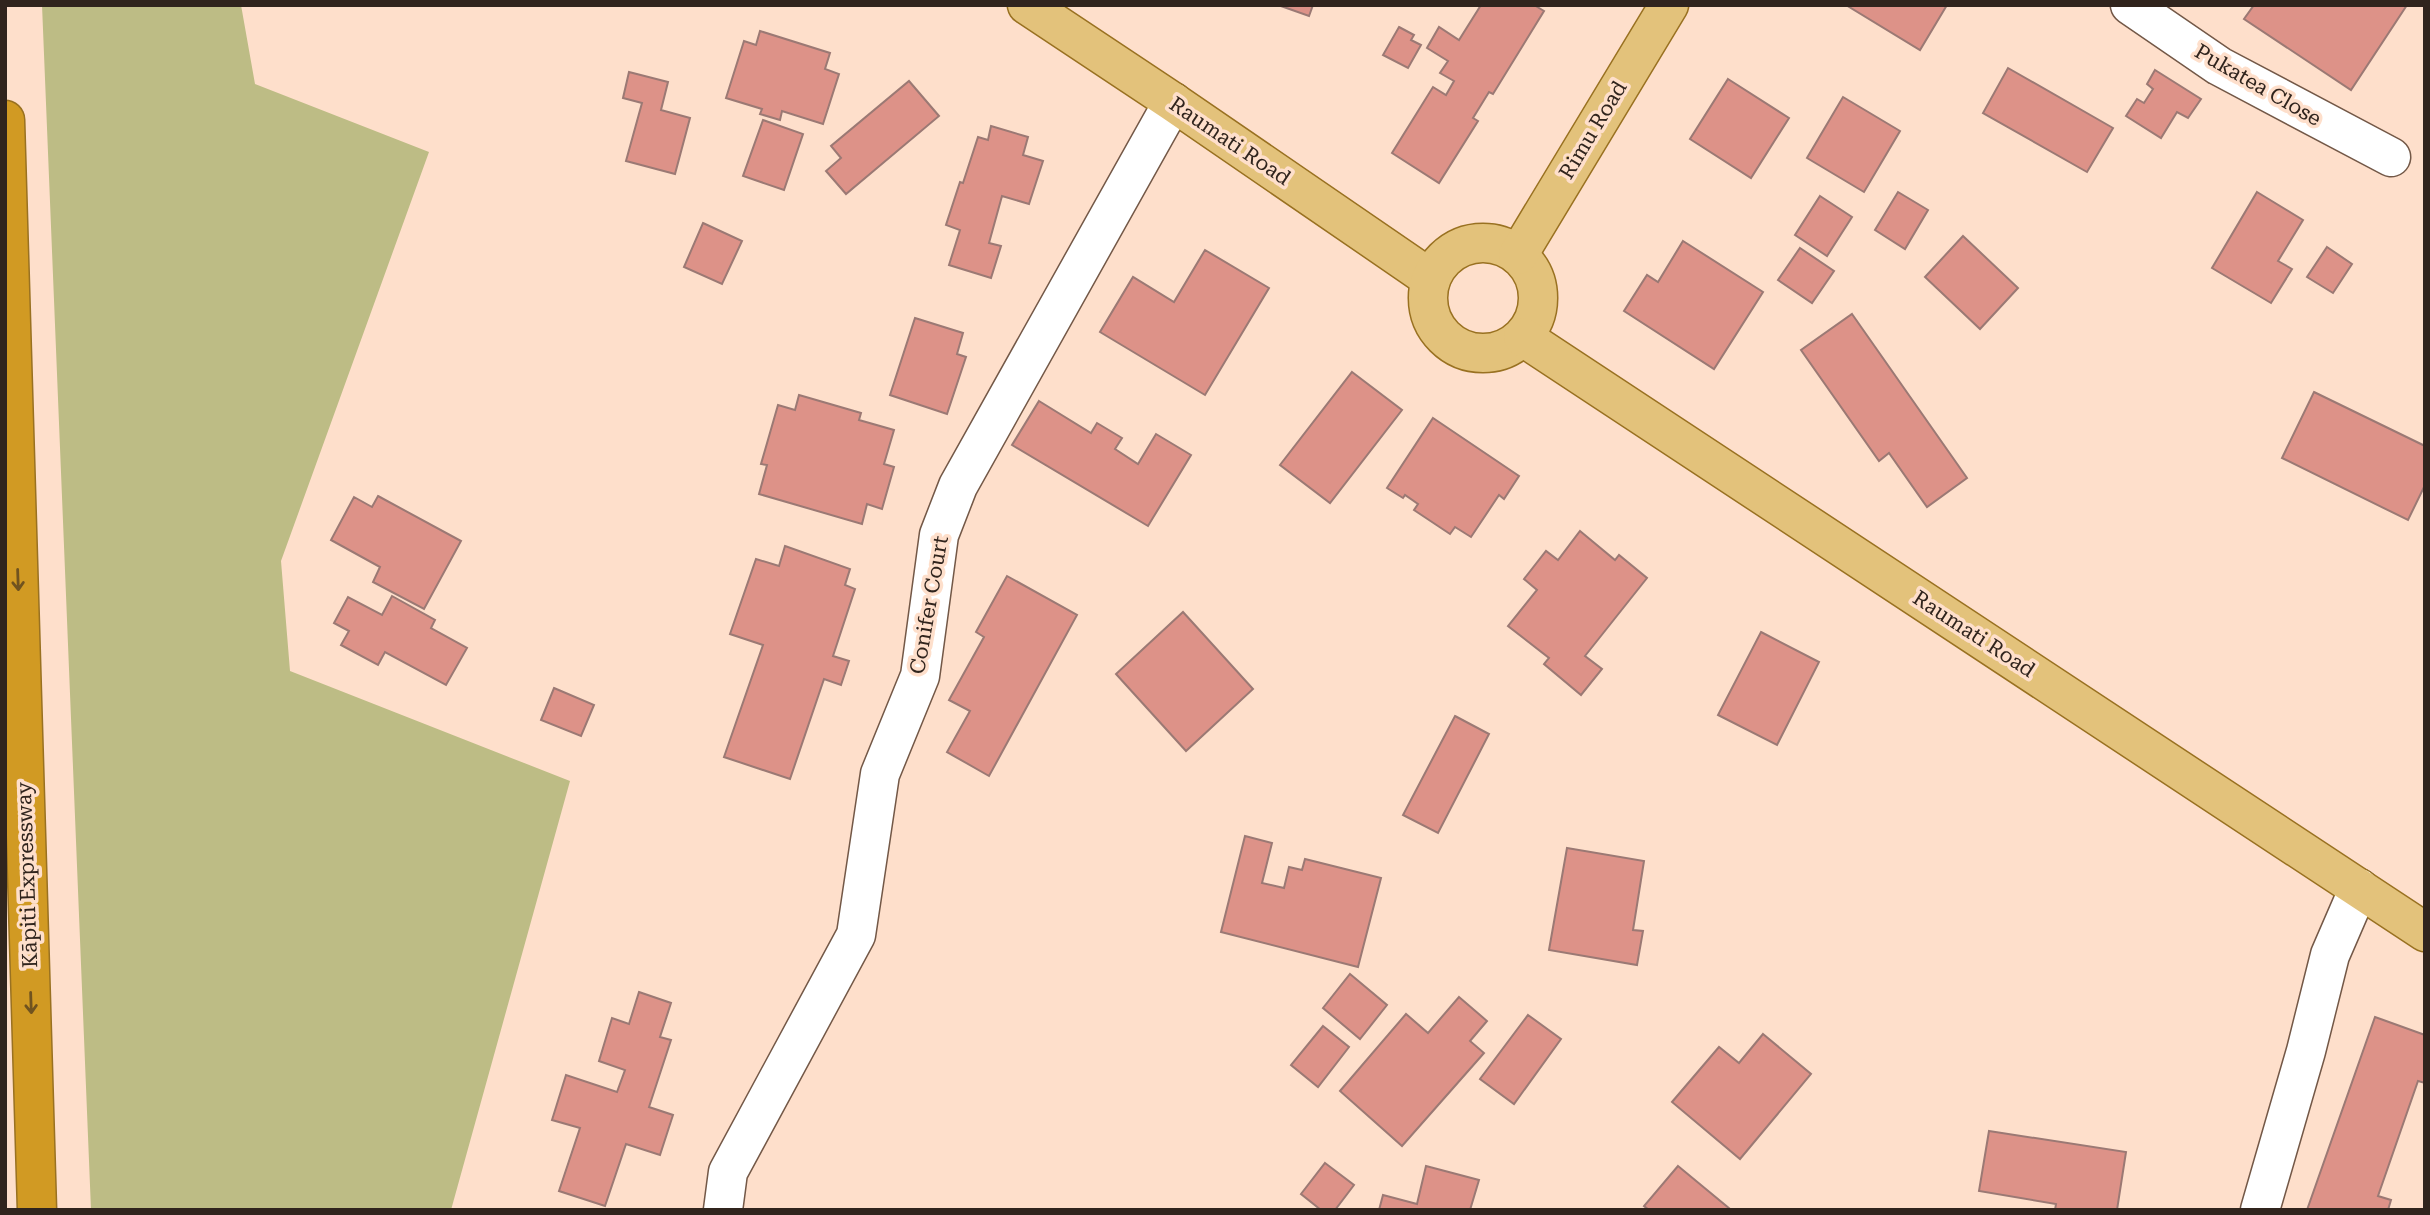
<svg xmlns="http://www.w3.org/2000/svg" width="2430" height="1215" font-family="'Roboto Serif',serif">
	<rect width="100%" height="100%" fill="#fedfcb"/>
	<path fill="#bdbc85" d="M42 5H241L255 84 429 152 281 561 290 671 570 781 451 1210H91Z"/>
	<g fill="#dd9288" stroke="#9b7974" stroke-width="2">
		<path d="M1278 5H1313L1309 16Z"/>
		<path d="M1481 5H1534L1544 11 1493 94 1489 92 1473 118 1478 121 1439 183 1392 153 1433 87 1446 95 1454 81 1440 73 1448 61 1427 48 1439 27 1459 40Z"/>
		<path d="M1846 5H1947L1920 50Z"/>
		<path d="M2254 5H2407L2351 90 2244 19Z"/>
		<path d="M1399 27 1414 35 1411 40 1421 45 1408 68 1383 55Z"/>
		<path d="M760 31 830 53 825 69 839 74 823 124 782 111 780 120 760 114 762 109 726 98 744 41 756 45Z"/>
		<path d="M2008 68 2113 128 2087 172 1983 113Z"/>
		<path d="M2155 70 2201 99 2188 118 2177 112 2161 138 2126 116 2137 99 2144 103 2153 89 2147 84Z"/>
		<path d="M629 72 668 82 661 110 690 118 675 174 626 161 642 103 623 98Z"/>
		<path d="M1728 79 1789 118 1751 178 1690 139Z"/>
		<path d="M909 81 939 116 846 194 826 171 841 158 831 146Z"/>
		<path d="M1843 97 1900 131 1864 192 1807 158Z"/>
		<path d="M763 120 803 134 784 190 743 176Z"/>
		<path d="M991 126 1028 137 1023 155 1043 161 1029 204 1002 196 989 243 1001 246 991 278 949 265 960 230 946 225 960 182 963 183 978 137 988 140Z"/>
		<path d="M1898 192 1928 210 1905 249 1875 230Z"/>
		<path d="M2257 192 2303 220 2278 261 2292 269 2271 303 2212 268Z"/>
		<path d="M1820 196 1852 217 1827 256 1795 235Z"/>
		<path d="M703 223 742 241 722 284 684 267Z"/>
		<path d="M1963 236 2018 288 1980 329 1925 277Z"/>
		<path d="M1683 241 1763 292 1714 369 1624 311 1647 275 1658 282Z"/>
		<path d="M2327 247 2352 264 2333 293 2307 277Z"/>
		<path d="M1800 248 1834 271 1812 303 1778 280Z"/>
		<path d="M1205 250 1269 288 1205 395 1100 332 1133 277 1174 302Z"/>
		<path d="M1852 314 1967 478 1927 507 1889 453 1879 461 1801 350Z"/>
		<path d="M915 318 963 333 957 354 966 357 947 414 890 395Z"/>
		<path d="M1352 372 1402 410 1330 503 1280 465Z"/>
		<path d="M2314 392 2425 446V485L2408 520 2282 458Z"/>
		<path d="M799 395 861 413 859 420 894 430 884 464 894 467 882 509 867 504 862 524 759 494 767 465 761 464 778 405 795 410Z"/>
		<path d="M1039 401 1091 433 1097 423 1122 438 1115 449 1138 464 1156 434 1191 455 1148 526 1012 445Z"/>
		<path d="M1433 418 1519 476 1504 499 1499 495 1471 537 1455 527 1450 534 1414 510 1418 504 1405 495 1403 498 1387 488Z"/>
		<path d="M378 496 461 541 424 609 373 582 380 567 331 540 354 497 372 507Z"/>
		<path d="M1580 531 1615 560 1619 555 1647 578 1585 656 1602 669 1581 695 1544 664 1549 658 1508 626 1537 590 1524 579 1546 551 1558 560Z"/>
		<path d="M785 546 850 569 845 585 855 589 833 656 849 661 841 685 824 679 790 779 724 757 763 645 730 634 756 559 779 566Z"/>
		<path d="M1007 576 1077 615 989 776 947 752 970 711 949 700 984 637 976 632Z"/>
		<path d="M392 596 435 620 431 628 467 648 446 685 385 652 378 665 341 645 349 631 334 623 348 597 382 615Z"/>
		<path d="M1183 612 1253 689 1186 751 1116 674Z"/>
		<path d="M1761 632 1819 662 1777 745 1718 715Z"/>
		<path d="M554 688 594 705 581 736 541 720Z"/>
		<path d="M1455 716 1489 734 1438 833 1403 815Z"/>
		<path d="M1245 836 1272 843 1262 883 1284 888 1289 867 1302 870 1305 859 1381 878 1358 967 1221 932Z"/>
		<path d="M1567 848 1644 861 1633 930 1643 931 1637 965 1549 950Z"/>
		<path d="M1350 974 1387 1005 1360 1039 1323 1008Z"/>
		<path d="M639 992 671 1003 660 1037 671 1040 649 1107 673 1115 660 1155 626 1144 605 1206 559 1191 580 1128 552 1120 566 1075 617 1092 625 1070 599 1061 612 1018 629 1024Z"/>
		<path d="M1459 997 1487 1021 1470 1041 1484 1053 1402 1146 1340 1091 1406 1014 1428 1033Z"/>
		<path d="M1528 1015 1561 1039 1514 1104 1480 1079Z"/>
		<path d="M2375 1017 2425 1035V1083L2418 1081 2378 1196 2391 1200 2388 1210H2307Z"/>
		<path d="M1323 1026 1349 1047 1318 1087 1291 1065Z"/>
		<path d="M1763 1034 1811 1074 1740 1159 1672 1102 1719 1047 1739 1063Z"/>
		<path d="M1989 1131 2126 1152 2117 1210H2055L2056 1204 1979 1191Z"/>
		<path d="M1325 1163 1354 1185 1335 1210H1321L1301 1194Z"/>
		<path d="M1426 1166 1479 1180 1470 1210H1379L1383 1195 1417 1204Z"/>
		<path d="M1678 1166 1730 1209V1210H1649L1644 1206Z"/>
	</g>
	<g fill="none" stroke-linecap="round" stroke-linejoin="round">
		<g stroke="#735847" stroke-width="41">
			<g id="minor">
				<path d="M2130 5 2219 66 2391 157"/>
				<path d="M723 1210 728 1172 856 935 880 774 920 676 939 535 958 486 1173 102"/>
				<path d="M2260 1210 2306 1051 2330 955 2359 888"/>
			</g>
		</g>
		<g stroke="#997121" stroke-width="41">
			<g id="major">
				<path d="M1027 5 1173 102 1431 279"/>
				<circle cx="1483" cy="298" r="55"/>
				<path d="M1518 255 1669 5"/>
				<path d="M1523 337 2425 932"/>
			</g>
		</g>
		<g stroke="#997121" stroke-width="41">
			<path id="highway" d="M5 120 37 1210"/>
		</g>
		<use href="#minor" stroke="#fff" stroke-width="38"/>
		<use href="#major" stroke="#e3c27b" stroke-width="38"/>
		<use href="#highway" stroke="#d19a23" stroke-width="38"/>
	</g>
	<defs><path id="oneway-shaft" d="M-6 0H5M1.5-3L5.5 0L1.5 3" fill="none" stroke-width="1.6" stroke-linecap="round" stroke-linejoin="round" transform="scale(1.75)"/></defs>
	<g stroke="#70531f">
		<use href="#oneway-shaft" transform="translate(18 580) rotate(88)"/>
		<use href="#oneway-shaft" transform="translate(31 1003) rotate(88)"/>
	</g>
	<g text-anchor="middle" stroke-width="7" stroke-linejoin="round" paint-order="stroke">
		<g font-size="21" fill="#30241d" stroke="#fedfcb">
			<text transform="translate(2258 85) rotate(30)" y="7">Pukatea Close</text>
			<text transform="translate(1593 130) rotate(-59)" y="7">Rimu Road</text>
			<text transform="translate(1230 141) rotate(34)" y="7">Raumati Road</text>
			<text transform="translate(929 605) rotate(-80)" y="7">Conifer Court</text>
			<text transform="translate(1974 634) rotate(33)" y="7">Raumati Road</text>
			<text transform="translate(27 875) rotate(-92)" y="7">Kāpiti Expressway</text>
		</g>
	</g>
	<rect width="2430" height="1215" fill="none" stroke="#30241d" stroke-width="14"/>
</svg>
